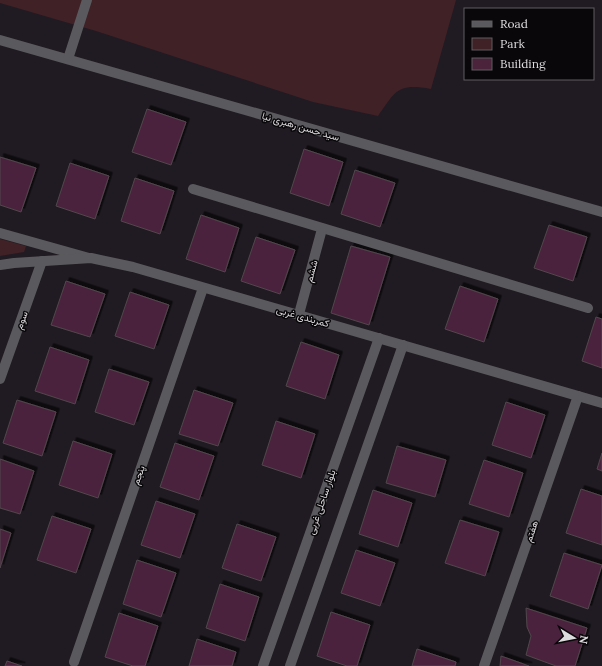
<svg xmlns="http://www.w3.org/2000/svg" width="602" height="666" font-family="Lora,Vazirmatn,serif">
	<defs>
		<filter id="shadow"><feDropShadow dx="3.5" dy="-3.5" stdDeviation="0" flood-color="#0009"/></filter>
	</defs>
	<rect width="100%" height="100%" fill="#201b22"/>
	<g fill="#3f2126">
		<path d="M0 0H456L431 89C397 83 396 91 378 116L313 102 96 31 0 3Z"/>
		<path d="M0 239 26 246 24 252 0 256Z"/>
	</g>
	<g fill="#4b243c" stroke="#50474c" filter="url(#shadow)">
		<path d="M147 109 186 122 171 165 132 152Z"/>
		<path d="M304 149 343 162 329 206 290 193Z"/>
		<path d="M0 157 36 168 21 212 0 205Z"/>
		<path d="M70 163 109 176 95 219 56 206Z"/>
		<path d="M355 170 395 183 380 227 341 214Z"/>
		<path d="M135 178 174 191 160 234 121 221Z"/>
		<path d="M201 215 239 228 225 272 186 259Z"/>
		<path d="M549 225 587 237 573 281 534 268Z"/>
		<path d="M256 237 295 250 280 294 241 281Z"/>
		<path d="M351 246 390 257 369 325 331 313Z"/>
		<path d="M66 281 105 294 90 337 51 325Z"/>
		<path d="M460 286 498 299 484 342 445 329Z"/>
		<path d="M130 292 169 305 154 349 115 336Z"/>
		<path d="M596 317 602 319V368L582 361Z"/>
		<path d="M301 342 339 355 325 399 286 386Z"/>
		<path d="M50 347 89 360 75 404 35 391Z"/>
		<path d="M109 369 149 382 134 425 95 412Z"/>
		<path d="M194 390 233 403 218 446 179 434Z"/>
		<path d="M17 400 56 412 42 456 3 443Z"/>
		<path d="M506 402 545 415 531 458 492 445Z"/>
		<path d="M276 421 315 434 301 478 262 465Z"/>
		<path d="M73 441 112 454 98 498 59 485Z"/>
		<path d="M175 443 214 456 199 500 160 487Z"/>
		<path d="M397 446 446 460 435 497 386 483Z"/>
		<path d="M602 453V471L597 469Z"/>
		<path d="M0 459 34 471 20 514 0 508Z"/>
		<path d="M484 460 523 473 509 517 469 504Z"/>
		<path d="M581 489 602 496V545L566 533Z"/>
		<path d="M373 490 412 503 398 547 359 534Z"/>
		<path d="M156 501 195 514 180 558 141 545Z"/>
		<path d="M52 516 91 529 76 573 37 560Z"/>
		<path d="M460 520 499 532 485 576 445 563Z"/>
		<path d="M237 524 276 537 261 581 222 568Z"/>
		<path d="M0 529 11 533 0 568Z"/>
		<path d="M356 550 395 563 380 606 341 593Z"/>
		<path d="M564 553 602 565 588 609 550 596Z"/>
		<path d="M137 560 176 573 161 617 123 604Z"/>
		<path d="M220 584 259 597 245 641 206 628Z"/>
		<path d="M526 608 587 628 575 666H556L526 655 531 636 527 627Z"/>
		<path d="M331 612 370 625 357 666H347L317 656Z"/>
		<path d="M119 613 158 626 145 666H133L105 657Z"/>
		<path d="M197 639 236 652 232 666H189Z"/>
		<path d="M417 649 456 662 455 666H412Z"/>
		<path d="M501 656 518 662 529 666H500Z"/>
		<path d="M7 661 22 666H5Z"/>
	</g>
	<g fill="none" stroke-linecap="round" stroke-linejoin="round">
		<g stroke="#5a5a5e" stroke-width="10">
			<path d="M0 40 602 212"/>
			<path d="M68 59 87 0"/>
			<path d="M193 189 588 308"/>
			<path d="M0 233 89 258"/>
			<path d="M299 314 322 229"/>
			<path d="M0 379 42 261"/>
			<path d="M74 662 203 288"/>
			<path d="M484 666 578 396"/>
		</g>
		<g stroke="#5a5a5e" stroke-width="10">
			<path d="M0 265 14 263 91 258 133 267 602 403"/>
			<path d="M263 666 379 338"/>
			<path d="M290 666 403 345"/>
		</g>
	</g>
	<g text-anchor="middle" stroke-width="3" stroke-linejoin="round" paint-order="stroke">
		<g font-size="10" fill="#dedbdf" stroke="#090709">
			<text transform="translate(301 126) rotate(16)" y="4">سید حسن رهبری نیا</text>
			<text transform="translate(311 271) rotate(-75)" y="4">ششم</text>
			<text transform="translate(303 316) rotate(16)" y="4">کمربندی غربی</text>
			<text transform="translate(21 320) rotate(-70)" y="4">سوم</text>
			<text transform="translate(138 475) rotate(-71)" y="4">پنجم</text>
			<text transform="translate(321 502) rotate(-71)" y="4">بلوار ساحلی غربی</text>
			<text transform="translate(531 531) rotate(-71)" y="4">هفتم</text>
		</g>
	</g>
	<rect x="464" y="8" width="130" height="72" fill="#090709" stroke="#5e5c5f"/>
	<rect x="472" y="21" width="20" height="6" fill="#5a5a5e" stroke="#5e5c5f"/>
	<text x="500" y="28" font-size="12" fill="#dedbdf">Road</text>
	<rect x="472" y="38" width="20" height="12" fill="#3f2126" stroke="#5e5c5f"/>
	<text x="500" y="48" font-size="12" fill="#dedbdf">Park</text>
	<rect x="472" y="58" width="20" height="12" fill="#4b243c" stroke="#5e5c5f"/>
	<text x="500" y="68" font-size="12" fill="#dedbdf">Building</text>
	<g transform="translate(574 638) rotate(100)" stroke="#090709" stroke-width="3" paint-order="stroke">
	<path d="M0-3L7 15L0 10L-7 15Z" fill="#dedbdf"/>
	<text y="-6" font-size="11" font-weight="bold" text-anchor="middle" fill="#dedbdf">N</text>
	</g>
</svg>
